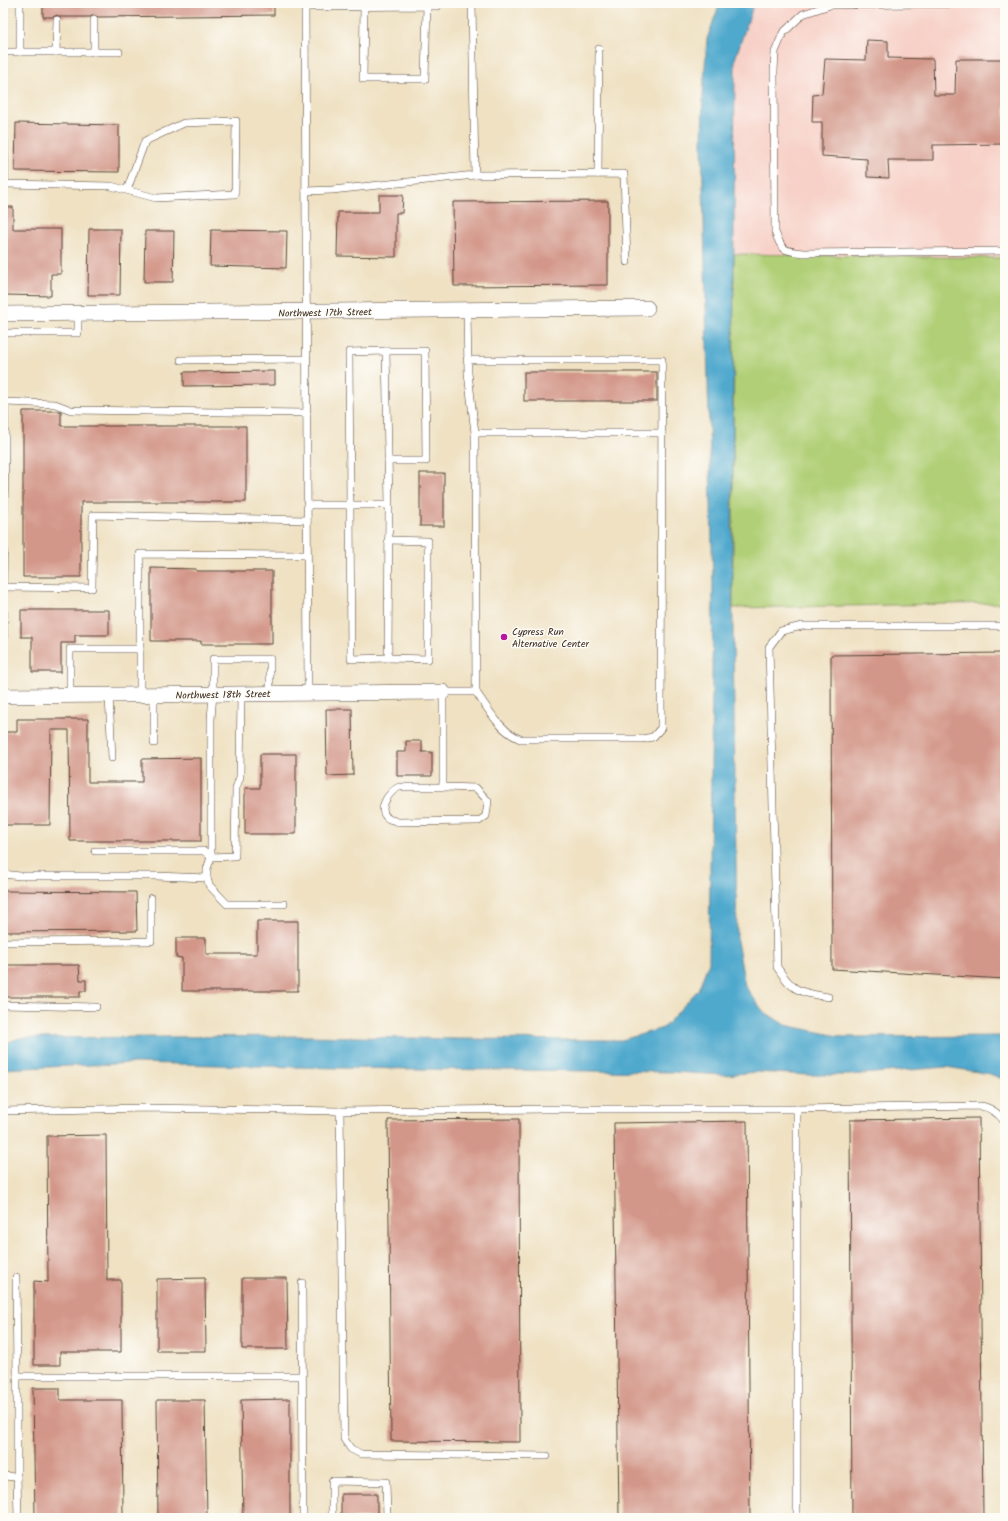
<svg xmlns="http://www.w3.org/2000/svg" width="1008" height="1521" font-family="Kalam,sans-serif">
	<rect width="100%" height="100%" fill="#fdfcf7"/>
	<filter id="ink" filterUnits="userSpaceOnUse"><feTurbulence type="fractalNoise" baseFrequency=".025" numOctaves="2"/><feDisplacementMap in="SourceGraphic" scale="8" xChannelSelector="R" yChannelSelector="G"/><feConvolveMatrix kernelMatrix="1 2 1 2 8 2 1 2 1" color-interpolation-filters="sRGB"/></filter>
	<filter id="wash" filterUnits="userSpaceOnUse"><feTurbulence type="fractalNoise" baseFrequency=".012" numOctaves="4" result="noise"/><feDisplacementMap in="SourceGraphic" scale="16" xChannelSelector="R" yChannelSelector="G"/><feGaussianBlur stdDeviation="0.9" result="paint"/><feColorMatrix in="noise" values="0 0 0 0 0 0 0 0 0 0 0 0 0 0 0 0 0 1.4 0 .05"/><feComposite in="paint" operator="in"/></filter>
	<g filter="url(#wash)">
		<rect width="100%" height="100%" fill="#efe1c2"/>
		<path fill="#f7d1c8" d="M754 3H1005V258L734 254 735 59Z"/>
		<path fill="#b0cf76" stroke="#767c4a" d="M734 254 1005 258V603L733 608Z"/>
		<path fill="#4fa9cd" stroke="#456a76" d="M720 3H754L735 59 732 552 737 941 745 986 763 1011 785 1025 843 1037 1005 1036V1080L990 1074 946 1067 850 1075H808L756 1072 725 1075 672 1072 336 1068 135 1063 3 1069V1044L20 1038 309 1036 457 1039 622 1040 663 1028 698 990 709 962 713 586 702 144 703 94 707 39Z"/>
		<g id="blocks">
			<g fill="#d39789">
				<path d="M43 3H274V15L98 17 94 15 90 17H61L57 15 53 17H43Z"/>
				<path d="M867 40 888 41V58L933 59 934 95H955L956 59H1005V144L933 145V160H888L889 178 867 177V159L822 156V122H812L813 95 822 94 825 59 866 60Z"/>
				<path d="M16 123 119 125V172L15 171Z"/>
				<path d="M379 195H403L402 213H396V257L337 256 338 212H379Z"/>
				<path d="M608 201V285L454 286 453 202Z"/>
				<path d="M3 207H13V229H61V274H51V296L5 295 6 230H3Z"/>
				<path d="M89 229H121L120 295H88Z"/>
				<path d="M211 230 287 231 286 268 210 266Z"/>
				<path d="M145 231H174L173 282H144Z"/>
				<path d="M275 371V385L184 386V372Z"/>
				<rect x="524" y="372" width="133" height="29"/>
				<path d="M23 411H61V426H246V502H81V577H23Z"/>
				<rect x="420" y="473" width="24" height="53"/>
				<path d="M151 568 196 569V571H272V644H201V641H151Z"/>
				<path d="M21 610H109V635H75V643H61V672H32V637H21Z"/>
				<path d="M1005 653V979L832 969 831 655Z"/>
				<path d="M326 709H352L353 775 327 776Z"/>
				<path d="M17 719H88V782H142V759L201 758V841H70L69 730H51L50 825H3L4 732H17Z"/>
				<path d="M406 741H422V752H432V776H397V752H406Z"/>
				<path d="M260 754H296V834H245V788H260Z"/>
				<path d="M3 891 136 892 137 931 3 932Z"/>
				<path d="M257 921H298V991H182V958L176 957V938H206V954H257Z"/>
				<path d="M3 965H79L80 980H86V991H80V997H3Z"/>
				<path d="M979 1118 983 1518H852L850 1120Z"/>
				<path d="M519 1119 520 1442 391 1441 388 1120Z"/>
				<path d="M747 1121 750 1518H619L614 1123Z"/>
				<path d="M106 1135 107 1280H121V1352H60V1365H34V1281L48 1282 47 1136Z"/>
				<path d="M205 1278 206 1351H157V1279Z"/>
				<path d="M242 1278H287L288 1349H242Z"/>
				<path d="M33 1388H60V1400H122L123 1518H35Z"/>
				<path d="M290 1399V1518H243L241 1400Z"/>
				<path d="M157 1400H205L207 1518H158Z"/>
				<rect x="341" y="1494" width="36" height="24"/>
			</g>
		</g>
	</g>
	<g filter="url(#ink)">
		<use href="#blocks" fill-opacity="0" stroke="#564537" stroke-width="1"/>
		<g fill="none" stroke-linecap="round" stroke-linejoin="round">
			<g stroke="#564537" stroke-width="8">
				<g id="lane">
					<path d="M305 3 308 693"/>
					<path d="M472 3 475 175 624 174 627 262"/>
					<path d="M1005 3 830 5 803 14 783 33 775 52 774 71 775 232C782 250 783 251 803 253L1005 251"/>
					<path d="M427 6H437V3"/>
					<path d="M305 7 427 6 425 79H363L364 7"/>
					<path d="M3 52H119"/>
					<path d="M20 52V3"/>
					<path d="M56 52 57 20"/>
					<path d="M94 52V20"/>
					<path d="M4 136 5 184"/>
					<path d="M598 174 599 49"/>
					<path d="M3 184 111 186 156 198 235 194 236 121 184 123 145 141 127 190"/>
					<path d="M306 191 332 190 475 175"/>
					<path d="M3 333H78V314"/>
					<path d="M386 351H425L426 461H388"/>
					<path d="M181 360 307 359"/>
					<path d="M467 360H662L661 728 653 737 642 739H520C500 731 488 709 476 692"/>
					<path d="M3 402H5V451L3 587"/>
					<path d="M5 402 55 404 71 410 307 413"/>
					<path d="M475 433H662"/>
					<path d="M307 505H389L388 658 351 659 349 352 386 351 389 505"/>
					<path d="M3 587 92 588 93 515 307 520"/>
					<path d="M4 614V696"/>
					<path d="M388 658 428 659V541L388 540"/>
					<path d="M140 695V554L307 555"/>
					<path d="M154 695V743"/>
					<path d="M70 696V649H140"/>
					<path d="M109 696 112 758"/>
					<path d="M443 787 476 788 488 801 486 816 479 821 398 822C396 821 392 820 389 819 375 810 389 792 399 787H443V692H476L475 433 468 373 467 310"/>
					<path d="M95 851H204L211 857 235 856 236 788 240 777 241 694"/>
					<path d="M3 874 20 876H156L207 878 209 885 227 904H284"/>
					<path d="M207 878V869L211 857V719L213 694V659H270V694"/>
					<path d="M3 942 151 941V898"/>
					<path d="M828 997C799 992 793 992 777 967L769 647 781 631 802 626H1005"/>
					<path d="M3 1005 96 1007"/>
					<path d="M3 1111 145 1108 340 1111 545 1109H797L980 1106C990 1107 999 1114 1005 1122"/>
					<path d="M340 1111 344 1439 351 1449 361 1454 547 1456"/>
					<path d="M16 1278 17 1376"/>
					<path d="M302 1283 303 1518"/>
					<path d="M3 1476 17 1477 18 1518"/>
					<path d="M17 1477V1376H301"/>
					<path d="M332 1518V1481L386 1482 387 1518"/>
					<path d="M797 1518V1109"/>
				</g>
			</g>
			<g stroke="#564537" stroke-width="16">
				<g id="street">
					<path d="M3 314 647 308"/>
					<path d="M3 696 443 692"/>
				</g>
			</g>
			<path stroke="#564537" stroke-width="2.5" stroke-dasharray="1 3" stroke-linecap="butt" d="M3 1182H4"/>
			<use href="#lane" stroke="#fff" stroke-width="7"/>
			<use href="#street" stroke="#fff" stroke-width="15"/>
		</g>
	</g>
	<circle fill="#b5179e" stroke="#fdfcf7" stroke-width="1.5" cx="504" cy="637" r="4"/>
	<g text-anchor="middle" stroke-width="3" stroke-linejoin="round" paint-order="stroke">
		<g font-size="10" fill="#3b2a1e" stroke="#fdfcf7">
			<text transform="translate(325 312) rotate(-1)" y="4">Northwest 17th Street</text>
			<text transform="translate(223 694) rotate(-1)" y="4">Northwest 18th Street</text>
		</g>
		<g font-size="10" fill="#3b2a1e" stroke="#fdfcf7" text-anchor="start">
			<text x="512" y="635">Cypress Run<tspan x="512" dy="12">Alternative Center</tspan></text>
		</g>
	</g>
	<rect width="1008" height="1521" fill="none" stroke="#fdfcf7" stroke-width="16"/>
</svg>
